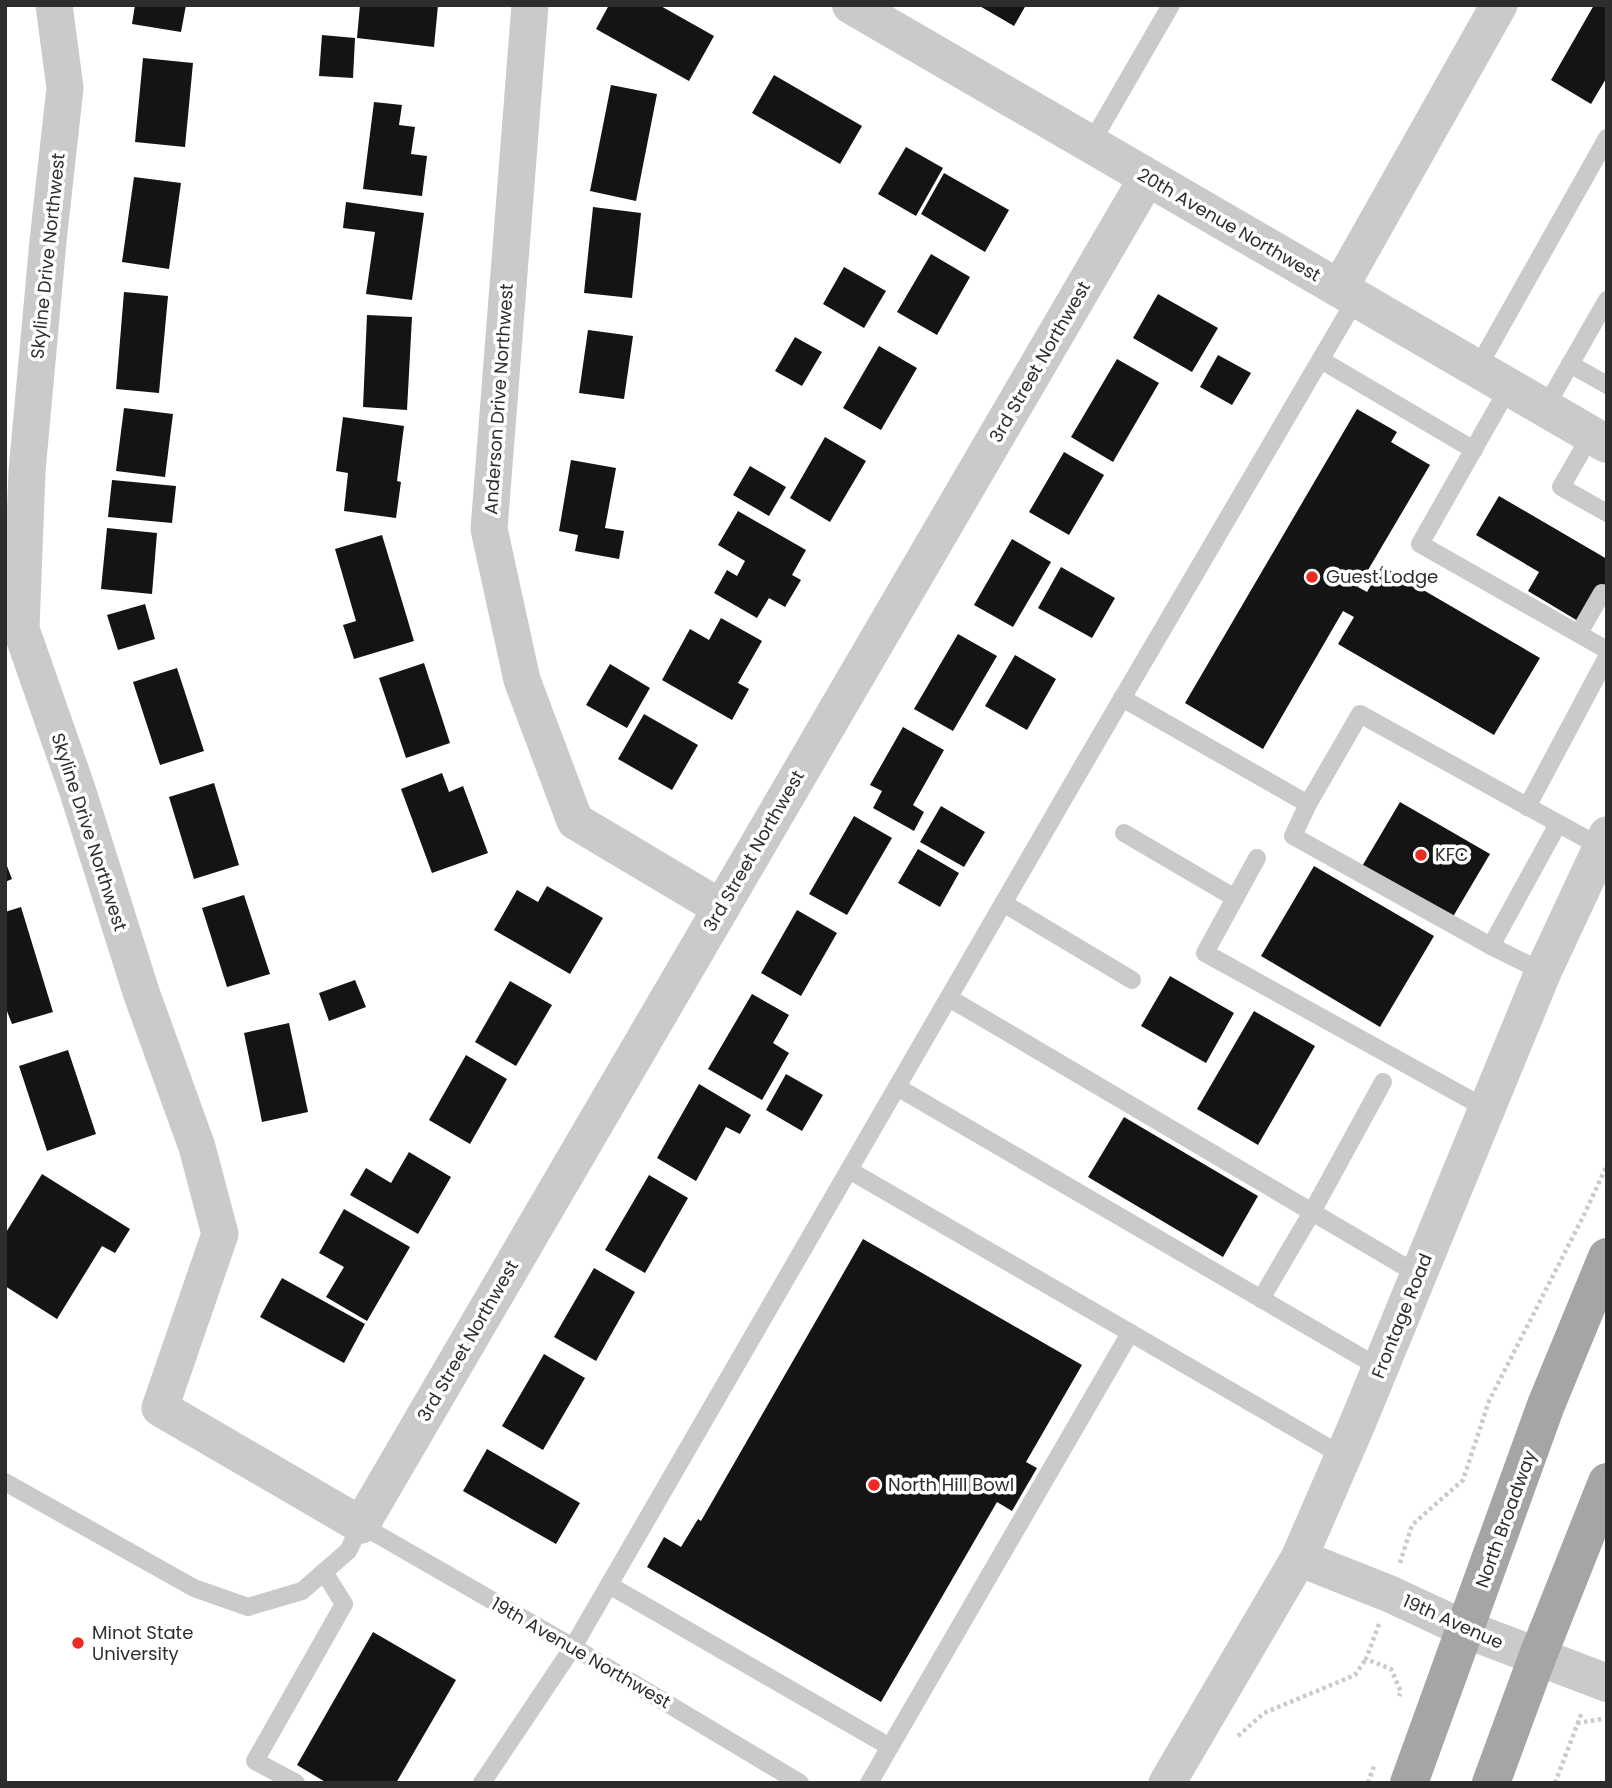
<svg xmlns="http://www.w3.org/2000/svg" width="1612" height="1788" font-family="Poppins,sans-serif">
	<rect width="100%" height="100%" fill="#fff"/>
	<g fill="#141414">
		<path d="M135 5H186L181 32 132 24Z"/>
		<path d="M360 5H438L434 47 357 38Z"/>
		<path d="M609 5H659L714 36 689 81 596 29Z"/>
		<path d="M978 5H1026L1014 26Z"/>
		<path d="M1594 5H1607V77L1591 104 1551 80Z"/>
		<path d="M322 35 355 38 353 78 319 76Z"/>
		<path d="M143 58 193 63 185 147 135 142Z"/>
		<path d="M774 75 862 126 840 164 752 113Z"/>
		<path d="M611 85 657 94 636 201 590 191Z"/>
		<path d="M374 102 402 105 399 125 415 127 411 154 427 156 422 196 363 189Z"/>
		<path d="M906 147 943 168 916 216 878 194Z"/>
		<path d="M944 173 1009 210 985 252 921 214Z"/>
		<path d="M134 177 181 183 169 269 122 262Z"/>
		<path d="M346 202 424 213 412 300 366 294 375 232 343 228Z"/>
		<path d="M593 207 641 213 632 298 584 293Z"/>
		<path d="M931 254 970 277 937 335 897 312Z"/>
		<path d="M844 267 886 291 864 328 823 304Z"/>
		<path d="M124 292 168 296 159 393 116 389Z"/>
		<path d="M1158 294 1218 328 1192 372 1133 338Z"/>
		<path d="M367 315 412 317 407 410 363 407Z"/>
		<path d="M588 330 633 336 624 399 579 393Z"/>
		<path d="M795 337 822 352 802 386 775 371Z"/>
		<path d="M879 346 917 368 881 430 843 408Z"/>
		<path d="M1218 355 1251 373 1232 405 1200 387Z"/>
		<path d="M1117 359 1159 383 1113 462 1071 437Z"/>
		<path d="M124 408 173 414 165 477 116 471Z"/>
		<path d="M1357 409 1397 432 1391 442 1430 465 1358 587 1367 592 1382 566 1540 658 1494 735 1338 644 1354 617 1343 611 1263 749 1185 703Z"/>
		<path d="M343 417 404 426 397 481 401 482 396 518 344 511 348 473 336 471Z"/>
		<path d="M825 437 866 461 830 522 790 498Z"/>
		<path d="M1064 452 1104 475 1069 535 1029 512Z"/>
		<path d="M571 460 616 468 605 528 624 531 619 559 575 551 578 535 559 531Z"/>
		<path d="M750 466 786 487 769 516 733 495Z"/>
		<path d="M112 480 176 486 172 523 108 517Z"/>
		<path d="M1499 496 1607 559V596L1578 621 1528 591 1539 572 1476 535Z"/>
		<path d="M738 511 806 550 792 575 801 580 785 607 769 598 757 618 714 593 727 570 737 576 745 561 718 545Z"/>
		<path d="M107 528 157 533 152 594 101 589Z"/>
		<path d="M382 535 414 641 354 659 343 625 356 621 335 549Z"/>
		<path d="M1012 539 1051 562 1013 627 974 605Z"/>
		<path d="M1061 567 1115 598 1092 638 1038 608Z"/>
		<path d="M145 604 155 639 118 650 107 615Z"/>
		<path d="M721 618 762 641 738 683 749 689 732 720 662 680 690 629 709 640Z"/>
		<path d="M958 634 997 656 953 731 914 709Z"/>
		<path d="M1015 655 1056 679 1027 730 985 706Z"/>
		<path d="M424 663 450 743 406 758 379 678Z"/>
		<path d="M610 664 650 688 627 728 586 705Z"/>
		<path d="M177 668 204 751 160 765 133 682Z"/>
		<path d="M644 714 698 745 672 790 618 759Z"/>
		<path d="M903 727 944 750 913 805 924 812 914 831 873 808 882 791 870 785Z"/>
		<path d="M442 773 449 792 463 786 488 853 432 873 401 789Z"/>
		<path d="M214 783 239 865 194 879 169 797Z"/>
		<path d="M1400 802 1490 854 1451 920 1361 868Z"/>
		<path d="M941 806 985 832 964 867 920 842Z"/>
		<path d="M854 816 892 838 847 915 809 894Z"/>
		<path d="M918 849 959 873 940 907 898 883Z"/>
		<path d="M5 861 12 879 5 882Z"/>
		<path d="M1314 866 1434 936 1380 1027 1261 956Z"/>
		<path d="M547 886 603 918 570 974 494 930 517 890 538 902Z"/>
		<path d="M244 895 270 974 227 987 202 908Z"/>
		<path d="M21 907 53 1012 12 1024 5 1006V912Z"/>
		<path d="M797 910 837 933 801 996 761 973Z"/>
		<path d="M1170 976 1234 1013 1206 1063 1141 1026Z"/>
		<path d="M355 980 366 1007 329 1021 319 993Z"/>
		<path d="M510 981 552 1005 516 1066 475 1042Z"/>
		<path d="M752 994 789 1015 773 1043 789 1053 762 1100 708 1069Z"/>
		<path d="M1254 1011 1315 1046 1258 1145 1197 1109Z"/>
		<path d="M289 1023 308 1112 262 1122 244 1033Z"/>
		<path d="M68 1050 96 1134 47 1151 19 1066Z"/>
		<path d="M466 1055 507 1079 470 1144 429 1120Z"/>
		<path d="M786 1074 823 1095 802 1131 766 1110Z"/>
		<path d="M699 1084 751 1115 740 1134 726 1127 696 1181 657 1158Z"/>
		<path d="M1124 1117 1258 1196 1223 1257 1088 1177Z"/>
		<path d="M409 1152 451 1177 418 1234 350 1195 366 1168 391 1183Z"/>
		<path d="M42 1174 130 1229 115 1253 102 1246 57 1319 5 1286V1234Z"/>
		<path d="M649 1175 688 1198 645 1273 605 1250Z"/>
		<path d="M344 1209 410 1247 367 1321 326 1297 344 1267 319 1253Z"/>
		<path d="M863 1239 1082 1365 1026 1462 1037 1468 1012 1511 997 1502 881 1702 647 1567 664 1537 681 1547 698 1519 701 1521Z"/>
		<path d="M594 1268 635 1292 596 1361 554 1337Z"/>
		<path d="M282 1278 365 1324 344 1363 260 1317Z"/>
		<path d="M544 1354 585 1378 543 1450 502 1426Z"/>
		<path d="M487 1449 580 1503 556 1544 463 1491Z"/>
		<path d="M373 1632 456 1680 396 1783H327L297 1765Z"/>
	</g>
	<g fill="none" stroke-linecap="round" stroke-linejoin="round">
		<g stroke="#cacaca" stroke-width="4.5" stroke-dasharray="3.5 3.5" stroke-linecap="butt">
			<path d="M1400 1563 1412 1525 1463 1480 1489 1401 1584 1215 1607 1165"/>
			<path d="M1379 1624 1366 1659 1391 1669 1401 1692 1399 1696"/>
			<path d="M1577 1723 1602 1719"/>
			<path d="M1238 1736 1264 1713 1355 1675 1366 1659"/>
			<path d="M1368 1783 1374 1766"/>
			<path d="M1555 1783 1582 1712"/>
		</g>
		<g stroke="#cacaca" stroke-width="18">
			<path d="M1090 145 1171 5"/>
			<path d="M1321 360 1474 450"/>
			<path d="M1570 364 1607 385"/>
			<path d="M1477 369 1607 138"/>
			<path d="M1509 387 1420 544 1607 650"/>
			<path d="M1545 408 1607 300"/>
			<path d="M1591 435 1561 487 1607 513"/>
			<path d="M1579 633 1602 593"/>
			<path d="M1122 698 1308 804 1360 714 1601 847"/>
			<path d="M1308 804 1293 836 1491 946 1543 972"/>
			<path d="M1527 807 1607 657"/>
			<path d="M1124 833 1235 898"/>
			<path d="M1257 858 1205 953 1487 1109"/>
			<path d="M1003 903 1132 980"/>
			<path d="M1491 946 1558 824"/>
			<path d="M949 998 1419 1275"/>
			<path d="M897 1087 1380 1368"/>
			<path d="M849 1170 1343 1456"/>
			<path d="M1261 1299 1312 1212 1383 1082"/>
			<path d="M5 1482 194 1588 248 1607 302 1591 348 1551 361 1525 573 1647 800 1783"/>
			<path d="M609 1585 890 1747"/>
			<path d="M296 1783 255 1761 344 1604 324 1572"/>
			<path d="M482 1783 573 1647 1082 767 1356 299"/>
			<path d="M869 1783 1130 1333"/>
		</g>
		<g stroke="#cacaca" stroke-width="37">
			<path d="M54 5 65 88 48 241 27 471 21 629 77 789 141 992 197 1147 220 1234 160 1408 361 1525 1147 178"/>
			<path d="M530 5 489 529 522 680 575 821 721 908"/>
			<path d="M1339 289 1499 5"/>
			<path d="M1299 1558 1390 1594 1465 1629"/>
			<path d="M1167 1783 1299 1558 1358 1422 1543 972 1607 835"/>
		</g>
		<g stroke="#cacaca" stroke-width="38">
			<path d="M851 5 1607 444"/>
			<path d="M1465 1629 1607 1683"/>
		</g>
		<g stroke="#a5a5a5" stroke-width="38">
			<path d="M1409 1783 1546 1405 1607 1257"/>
			<path d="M1491 1783 1537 1658 1607 1482"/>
		</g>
	</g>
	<g fill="#ef2924" stroke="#fff" stroke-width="2.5">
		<circle cx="1312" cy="577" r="7"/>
		<circle cx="1421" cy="855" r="7"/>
		<circle cx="874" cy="1485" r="7"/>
		<circle cx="78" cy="1643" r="7"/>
	</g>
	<g text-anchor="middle" stroke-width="7" stroke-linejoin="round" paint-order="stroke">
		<g font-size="18" fill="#2d2d2d" stroke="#fff">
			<text transform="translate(1229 225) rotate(30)" y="6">20th Avenue Northwest</text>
			<text transform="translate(48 256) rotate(-84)" y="6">Skyline Drive Northwest</text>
			<text transform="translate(1040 362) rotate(-60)" y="6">3rd Street Northwest</text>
			<text transform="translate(499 399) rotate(-86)" y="6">Anderson Drive Northwest</text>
			<text transform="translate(89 832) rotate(72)" y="6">Skyline Drive Northwest</text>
			<text transform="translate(754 851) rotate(-60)" y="6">3rd Street Northwest</text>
			<text transform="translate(1402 1316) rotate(-68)" y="6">Frontage Road</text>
			<text transform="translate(468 1341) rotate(-60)" y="6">3rd Street Northwest</text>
			<text transform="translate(1506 1519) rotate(-70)" y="6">North Broadway</text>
			<text transform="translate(1453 1622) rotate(24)" y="6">19th Avenue</text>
			<text transform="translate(581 1653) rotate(30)" y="6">19th Avenue Northwest</text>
		</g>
		<g font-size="18" fill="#2d2d2d" stroke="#fff" text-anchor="start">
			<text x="1326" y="583">Guest Lodge</text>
			<text x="1435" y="861">KFC</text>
			<text x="888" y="1491">North Hill Bowl</text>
			<text x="92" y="1639">Minot State<tspan x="92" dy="21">University</tspan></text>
		</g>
	</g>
	<rect width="1612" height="1788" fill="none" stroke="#2d2d2d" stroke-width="14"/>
</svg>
